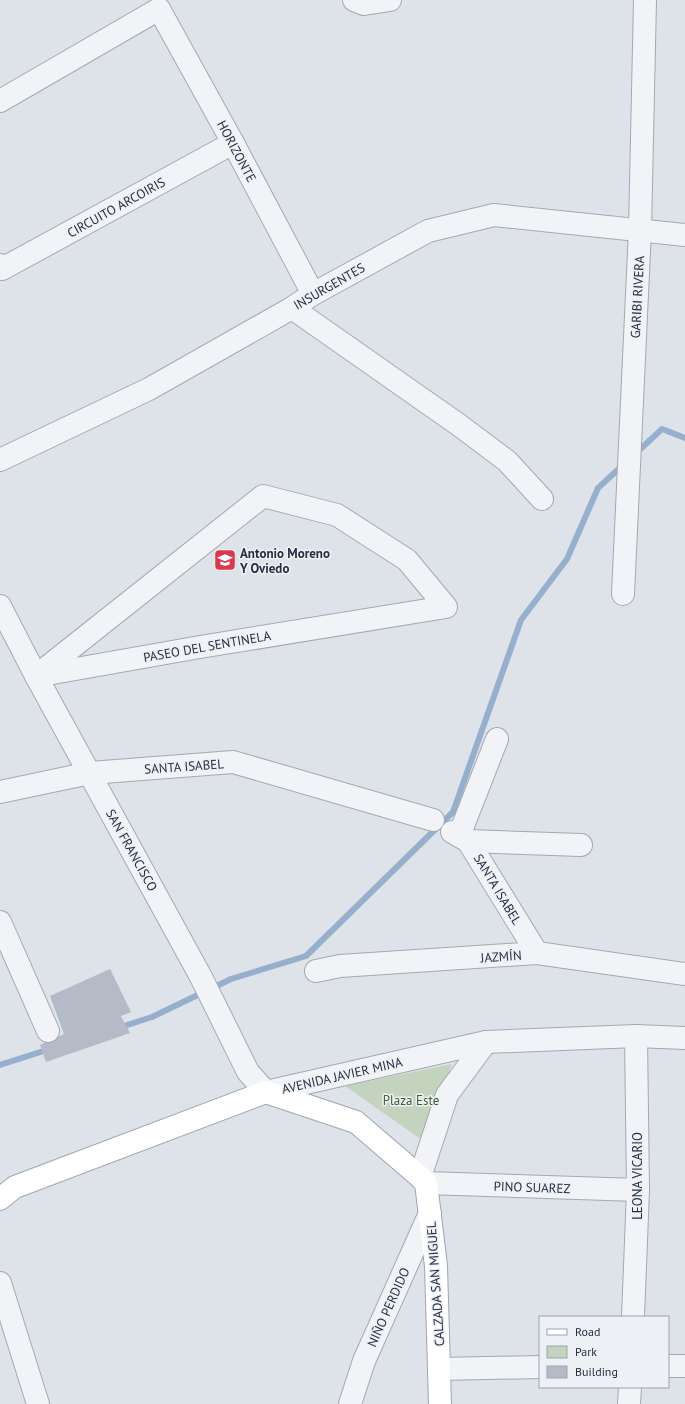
<svg xmlns="http://www.w3.org/2000/svg" width="685" height="1404" font-family="'PT Sans',sans-serif">
	<rect width="100%" height="100%" fill="#dee2e9"/>
	<path fill="#c3d3be" d="M452 1064 425 1142 345 1086Z"/>
	<g fill="none" stroke-linecap="round" stroke-linejoin="round">
		<g stroke="#96afcc" stroke-width="6">
			<path d="M635 454 662 429 685 438"/>
			<path d="M118 1028 152 1017 231 979 306 956 453 812 521 620 567 559 598 488 624 464"/>
			<path d="M0 1065 50 1049"/>
		</g>
	</g>
	<path fill="#b5bbc6" d="M110 969 131 1012 121 1016 130 1033 46 1062 40 1045 64 1034 50 996Z"/>
	<g fill="none" stroke-linecap="round" stroke-linejoin="round">
		<g stroke="#a3a9b3" stroke-width="24">
			<g id="minor">
				<path d="M354 0 364 4 390 0"/>
				<path d="M0 101 159 9 233 143 313 294"/>
				<path d="M0 265 2 269 233 143"/>
				<path d="M292 308 459 425 507 461 542 499"/>
				<path d="M0 460 149 389 292 308 313 294 428 231 494 215 685 235"/>
				<path d="M263 496 337 515 407 560 446 607 200 647 36 676Z"/>
				<path d="M623 594 640 230 645 0"/>
				<path d="M0 606 36 676 201 977 248 1072 266 1092 486 1042 636 1036 685 1038"/>
				<path d="M0 792 90 773 233 762 433 820"/>
				<path d="M452 832 468 841 537 953"/>
				<path d="M459 836 497 739"/>
				<path d="M468 841 581 845"/>
				<path d="M0 922 48 1031"/>
				<path d="M316 971 340 966 537 953 685 974"/>
				<path d="M420 1177 447 1095 486 1042"/>
				<path d="M426 1183 638 1190"/>
				<path d="M0 1283 38 1404"/>
				<path d="M633 1317 638 1190 636 1036"/>
				<path d="M668 1366H685"/>
				<path d="M439 1369 540 1367"/>
				<path d="M350 1404 364 1361 430 1213"/>
				<path d="M629 1404 630 1387"/>
			</g>
		</g>
		<g stroke="#9ca6b5" stroke-width="24">
			<path id="major" d="M0 1199 15 1187 266 1092 356 1122 420 1177 426 1183 436 1266 440 1404"/>
		</g>
		<use href="#minor" stroke="#f1f3f7" stroke-width="22"/>
		<use href="#major" stroke="#fff" stroke-width="22"/>
	</g>
	<defs>
		<g id="school-square" transform="scale(1.15)"><rect x="-9" y="-9" width="18" height="18" rx="4" fill="#d9384f" stroke="#edf1f6"/><path d="M0-5L7-2L0 1L-7-2ZM-4 1L0 2.5L4 1V4Q0 6-4 4Z" fill="#fff"/></g>
	</defs>
	<g fill-rule="evenodd">
		<use href="#school-square" x="225" y="560"/>
	</g>
	<g text-anchor="middle" stroke-width="3" stroke-linejoin="round" paint-order="stroke">
		<g font-size="13" fill="#262f41" stroke="#edf1f6">
			<text transform="translate(237 151) rotate(62)" y="5">HORIZONTE</text>
			<text transform="translate(116 207) rotate(-29)" y="5">CIRCUITO ARCOIRIS</text>
			<text transform="translate(329 286) rotate(-30)" y="5">INSURGENTES</text>
			<text transform="translate(637 297) rotate(-87)" y="5">GARIBI RIVERA</text>
			<text transform="translate(207 646) rotate(-10)" y="5">PASEO DEL SENTINELA</text>
			<text transform="translate(184 766) rotate(-4)" y="5">SANTA ISABEL</text>
			<text transform="translate(132 850) rotate(61)" y="5">SAN FRANCISCO</text>
			<text transform="translate(498 889) rotate(59)" y="5">SANTA ISABEL</text>
			<text transform="translate(501 956) rotate(-4)" y="5">JAZMÍN</text>
			<text transform="translate(342 1075) rotate(-13)" y="5">AVENIDA JAVIER MINA</text>
			<text transform="translate(637 1176) rotate(-90)" y="5">LEONA VICARIO</text>
			<text transform="translate(532 1187) rotate(2)" y="5">PINO SUAREZ</text>
			<text transform="translate(435 1284) rotate(-94)" y="5">CALZADA SAN MIGUEL</text>
			<text transform="translate(388 1307) rotate(-66)" y="5">NIÑO PERDIDO</text>
		</g>
		<g font-size="13" font-weight="bold" fill="#262f41" stroke="#edf1f6" text-anchor="start">
			<text x="240" y="558">Antonio Moreno<tspan x="240" dy="15">Y Oviedo</tspan></text>
		</g>
		<g font-size="13" fill="#3a5e32" stroke="#edf1f6">
			<text x="411" y="1105">Plaza Este</text>
		</g>
	</g>
	<rect x="539" y="1316" width="130" height="72" fill="#edf1f6" stroke="#9da3ae"/>
	<rect x="547" y="1329" width="20" height="6" fill="#ffffff" stroke="#9da3ae"/>
	<text x="575" y="1336" font-size="12" fill="#262f41">Road</text>
	<rect x="547" y="1346" width="20" height="12" fill="#c3d3be" stroke="#9da3ae"/>
	<text x="575" y="1356" font-size="12" fill="#262f41">Park</text>
	<rect x="547" y="1366" width="20" height="12" fill="#b5bbc6" stroke="#9da3ae"/>
	<text x="575" y="1376" font-size="12" fill="#262f41">Building</text>
</svg>
